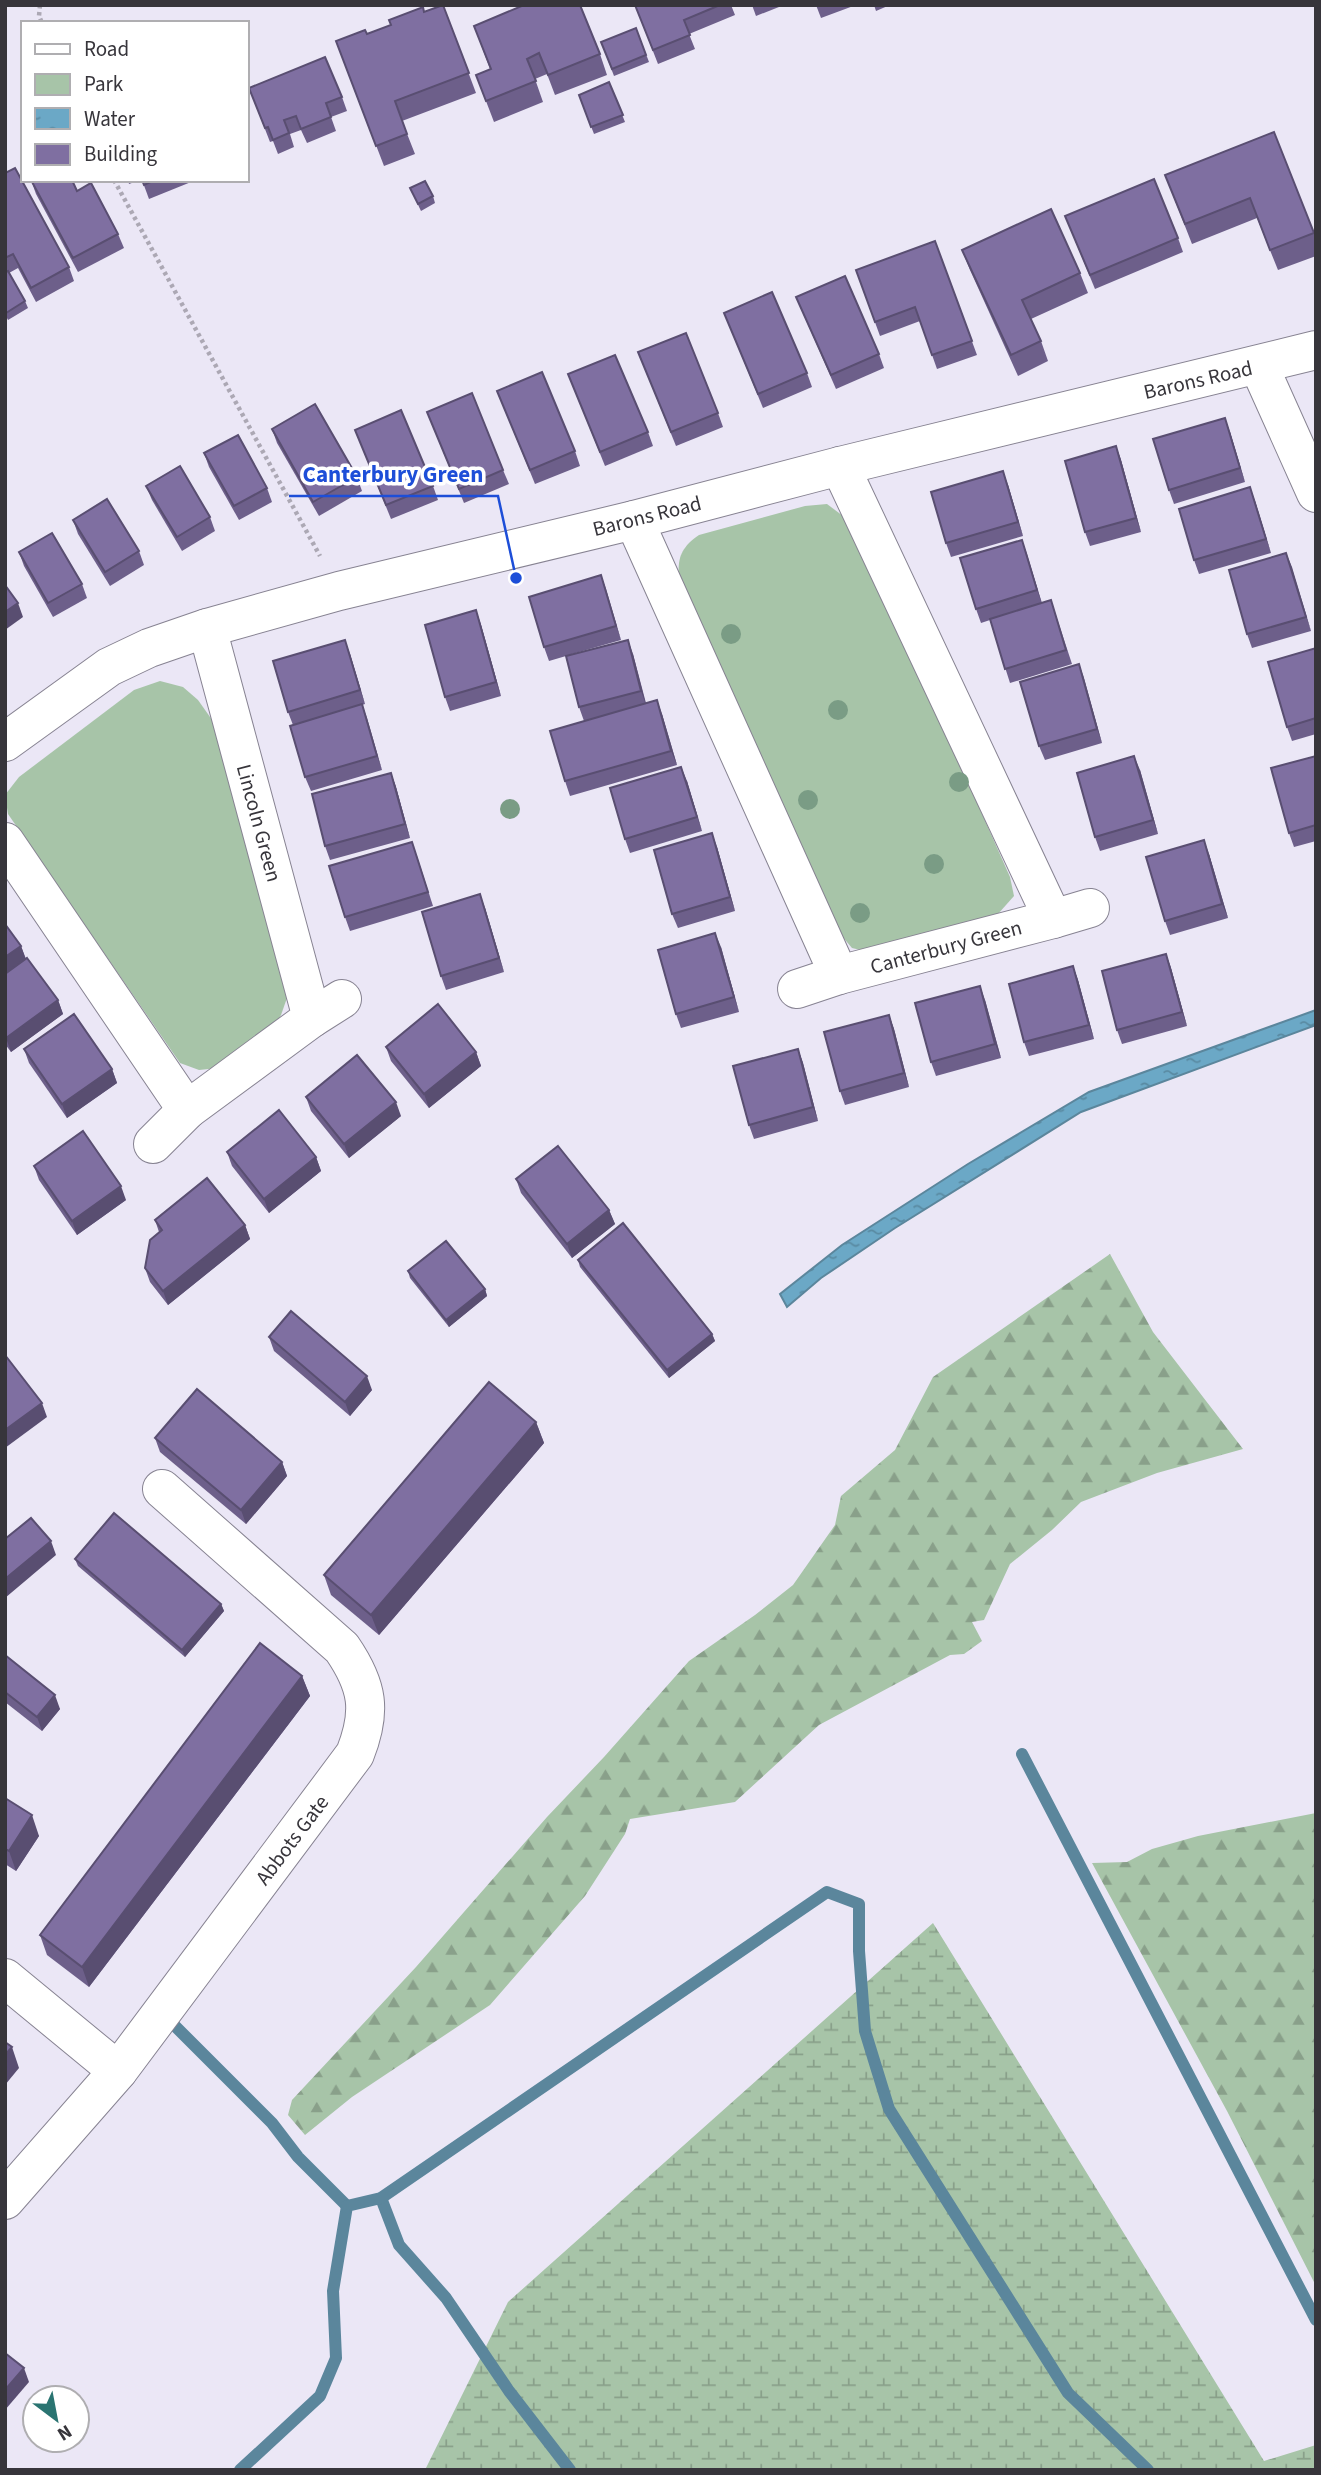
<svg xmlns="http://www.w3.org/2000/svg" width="1321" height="2475" font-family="'Source Sans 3',sans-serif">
	<defs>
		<pattern id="forest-firs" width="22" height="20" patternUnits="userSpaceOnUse" patternTransform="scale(1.75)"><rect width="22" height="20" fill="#a7c4a8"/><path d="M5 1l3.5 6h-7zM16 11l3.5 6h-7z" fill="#89a08a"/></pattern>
		<pattern id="wetland-marsh" width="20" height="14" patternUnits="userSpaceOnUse" patternTransform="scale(1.75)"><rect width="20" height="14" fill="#a7c4a8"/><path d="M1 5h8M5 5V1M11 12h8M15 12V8" fill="none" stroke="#89a08a"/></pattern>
		<pattern id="water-ripples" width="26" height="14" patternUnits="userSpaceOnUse" patternTransform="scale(1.75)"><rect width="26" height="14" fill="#6ba8c6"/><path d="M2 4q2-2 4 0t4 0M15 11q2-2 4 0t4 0" fill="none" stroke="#598aa2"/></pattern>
	</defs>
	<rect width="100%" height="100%" fill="#ebe7f6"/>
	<g fill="#a7c4a8">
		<path d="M827 504 847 519 863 545 1010 877 1014 896 998 914 869 952 852 948 841 935 680 588C677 563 677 550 699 535L805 506Z"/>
		<path d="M160 681 183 687 198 700 215 724 287 998 281 1015 270 1033 218 1068 199 1070 180 1063 8 814 5 795 19 777 134 690Z"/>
	</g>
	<g fill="url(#forest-firs)">
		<path d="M1110 1254 1153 1332 1243 1449 1157 1473 1081 1502 1052 1530 1010 1564 984 1620 972 1622 982 1641 964 1654 950 1655 819 1725 735 1802 630 1819 625 1834 585 1896 490 2005 352 2097 305 2135 288 2115 292 2100 416 1967 547 1817 604 1757 689 1661 755 1615 793 1585 835 1525 841 1496 895 1450 933 1377Z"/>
		<path d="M1316 1813V2286L1227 2111 1092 1863 1127 1862 1152 1849 1198 1836Z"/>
	</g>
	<path fill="url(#wetland-marsh)" d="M933 1923 1264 2461 1316 2445V2470H425L508 2302Z"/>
	<path fill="url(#water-ripples)" stroke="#5b869c" stroke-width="2" d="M1316 1010V1025L1081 1112 895 1228 821 1278 787 1307 780 1294 842 1245 968 1164 1089 1092Z"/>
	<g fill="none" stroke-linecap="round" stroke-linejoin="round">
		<g stroke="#5b869c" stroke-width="12">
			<path d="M1022 1754 1316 2320"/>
			<path d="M165 2016 272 2123 298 2157 347 2206"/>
			<path d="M381 2198 399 2245 446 2298 509 2391 570 2470"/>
			<path d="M240 2470 320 2396 336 2358 333 2291 347 2206 381 2198 827 1892 859 1904V1951L865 2031 889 2109 1068 2393 1148 2470"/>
		</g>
		<g stroke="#878392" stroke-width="40">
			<g id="street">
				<path d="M1259 366 1316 493"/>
				<path d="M634 520 839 975 1053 919 840 466"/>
				<path d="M5 742 109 667 149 648 207 628 339 591 634 520 840 466 1316 350"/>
				<path d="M5 842 187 1110 312 1018 207 628"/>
				<path d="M1053 919 1090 908"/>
				<path d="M797 989 839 975"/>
				<path d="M312 1018 342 999"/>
				<path d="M153 1144 187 1110"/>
				<path d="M5 1978 118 2071"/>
				<path d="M5 2200 118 2071 355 1754C372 1711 368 1686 342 1648L162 1489"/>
			</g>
		</g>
		<g stroke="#aca8b4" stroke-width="4.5" stroke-dasharray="3.5 3.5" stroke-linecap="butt">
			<path d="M40 5 39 16 42 23"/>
			<path d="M114 180 320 556"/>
		</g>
		<use href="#street" stroke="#fff" stroke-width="38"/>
	</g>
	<g fill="#7a9c85">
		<circle cx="731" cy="634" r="10"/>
		<circle cx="838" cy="710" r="10"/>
		<circle cx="959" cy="782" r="10"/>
		<circle cx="808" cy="800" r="10"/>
		<circle cx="510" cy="809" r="10"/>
		<circle cx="934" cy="864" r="10"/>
		<circle cx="860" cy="913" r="10"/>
	</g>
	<g fill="#6d5f8a">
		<path d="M443 5 476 93 402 121 415 154 384 166 336 41 367 34Z"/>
		<path d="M635 5H731L735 15 689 34 695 49 658 64Z"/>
		<path d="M752 5H784L756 16Z"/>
		<path d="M816 5H856L821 18Z"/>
		<path d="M874 5H890L876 11Z"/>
		<path d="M474 26 600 54 607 75 555 95 547 74 535 79 543 102 494 122 476 75 490 69Z"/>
		<path d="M636 28 649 62 614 76 601 42Z"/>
		<path d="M609 82 625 122 594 134 579 95Z"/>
		<path d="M249 88 342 97 347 111 331 117 336 131 307 143 301 130 290 134 294 147 278 154 273 141 270 142Z"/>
		<path d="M1274 132 1316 239V256L1278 270 1257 218 1192 244 1165 175Z"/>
		<path d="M5 173 69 267 74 281 36 302 18 268 9 273 25 301 28 308 8 320 5 314Z"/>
		<path d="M31 180 77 191 118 234 124 248 78 272 36 194Z"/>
		<path d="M128 180H140L129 184Z"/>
		<path d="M142 180H196L149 199Z"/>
		<path d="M410 188 433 196 435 203 421 211Z"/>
		<path d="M1065 216 1178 238 1183 252 1095 289Z"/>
		<path d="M935 241 977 355 937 369 920 321 880 336 856 270Z"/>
		<path d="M962 250 1080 273 1088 293 1031 319 1041 341 1048 361 1018 376 970 270Z"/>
		<path d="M796 297 879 354 884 368 836 389Z"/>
		<path d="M724 313 807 373 812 387 763 408Z"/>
		<path d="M638 352 718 413 723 427 676 446Z"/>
		<path d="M568 374 648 432 653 446 605 466Z"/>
		<path d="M497 391 575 451 580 466 535 484Z"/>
		<path d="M427 412 503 470 509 484 464 503Z"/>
		<path d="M272 429 357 477 362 491 319 516 277 443Z"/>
		<path d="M355 430 433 486 438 500 391 519Z"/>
		<path d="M1230 432 1245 482 1174 504 1169 490Z"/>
		<path d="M1116 446 1121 460 1141 532 1090 546 1085 532Z"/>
		<path d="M204 453 267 488 272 502 239 520 209 467Z"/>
		<path d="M1008 485 1023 536 951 557 946 543Z"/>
		<path d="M146 486 210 517 215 531 182 551 152 500Z"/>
		<path d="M1255 501 1271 553 1199 574 1194 560Z"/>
		<path d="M73 520 139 551 144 565 110 586 78 534Z"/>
		<path d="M1022 540 1042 603 1051 600 1072 664 1010 683 990 620 981 623 976 609Z"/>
		<path d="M19 552 82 584 87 598 53 617 24 566Z"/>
		<path d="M1286 553 1311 631 1252 648 1247 634Z"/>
		<path d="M601 575 621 640 572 654H633L646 703 662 714 677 765 570 796 565 781 584 721 579 707 566 656 549 661 544 647Z"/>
		<path d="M476 610 481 625 501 696 450 711 445 697Z"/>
		<path d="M1316 648V734L1292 741 1287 727Z"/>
		<path d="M350 654 365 704 362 705 382 770 311 791 305 777 293 725 288 712Z"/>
		<path d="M1079 664 1102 743 1045 760 1039 746Z"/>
		<path d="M1316 756V841L1294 847 1289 833Z"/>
		<path d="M1140 770 1158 834 1100 851 1095 837Z"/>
		<path d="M391 773 396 787 410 838 330 860 325 846Z"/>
		<path d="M687 781 702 831 630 853 625 839Z"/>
		<path d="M717 847 735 911 678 928 672 914Z"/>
		<path d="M1209 854 1228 918 1170 935 1165 921Z"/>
		<path d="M417 856 433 906 350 931 345 917Z"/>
		<path d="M485 908 504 972 446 990 441 976Z"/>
		<path d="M5 924 21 946 26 959 58 1000 63 1014 11 1052 5 1044Z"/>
		<path d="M721 947 739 1012 681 1028 676 1014Z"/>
		<path d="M1166 954 1171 968 1187 1026 1122 1044 1117 1030Z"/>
		<path d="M1073 966 1078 980 1094 1039 1029 1056 1024 1042Z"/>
		<path d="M985 1000 1001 1058 936 1076 931 1062Z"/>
		<path d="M889 1015 894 1029 909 1087 845 1105 840 1091Z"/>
		<path d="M386 1047 476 1052 481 1066 429 1108 391 1061Z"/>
		<path d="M24 1049 112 1069 117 1083 67 1118 29 1063Z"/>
		<path d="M798 1049 803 1063 818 1121 754 1139 749 1125Z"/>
		<path d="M306 1097 401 1116 349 1158 311 1111Z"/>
		<path d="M227 1152 316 1157 321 1171 269 1213 232 1166Z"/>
		<path d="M34 1166 126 1200 77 1235 39 1180Z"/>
		<path d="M516 1179 609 1210 615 1224 572 1258 521 1193Z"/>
		<path d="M155 1220 245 1225 250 1239 168 1305 150 1282 145 1268 159 1232Z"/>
		<path d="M578 1260 712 1334 715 1341 669 1378 580 1267Z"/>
		<path d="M408 1271 485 1289 487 1296 449 1327 410 1278Z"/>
		<path d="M269 1337 372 1390 350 1416 274 1351Z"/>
		<path d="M536 1422 544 1443 379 1635 331 1595 324 1575Z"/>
		<path d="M155 1438 282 1462 287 1476 246 1524 160 1452Z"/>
		<path d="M75 1559 221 1604 224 1611 185 1657 78 1566Z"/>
		<path d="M5 1655 60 1709 42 1731 5 1702Z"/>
		<path d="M302 1676 310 1696 89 1987 47 1955 40 1935Z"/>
		<path d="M5 1798 39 1836 16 1871 5 1864Z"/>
	</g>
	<g fill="#594e71">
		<path d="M1225 418 1230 432 1245 482 1240 468Z"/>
		<path d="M1116 446 1121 460 1141 532 1136 518Z"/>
		<path d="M1003 471 1008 485 1023 536 1018 522Z"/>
		<path d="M1250 487 1255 501 1271 553 1266 539Z"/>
		<path d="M1022 540 1027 554 1042 604 1037 590Z"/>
		<path d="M1286 553 1292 567 1311 631 1306 617Z"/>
		<path d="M601 575 606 589 621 640 616 626Z"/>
		<path d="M18 603 23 617 5 630V612Z"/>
		<path d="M476 610 481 625 501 696 496 682Z"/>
		<path d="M345 640 350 654 365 704 360 690Z"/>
		<path d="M628 640 633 654 646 705 641 691Z"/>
		<path d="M1079 664 1084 678 1102 743 1097 729Z"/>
		<path d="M657 700 662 714 677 765 671 751Z"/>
		<path d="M362 704 367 718 382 770 377 756Z"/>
		<path d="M1134 756 1140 770 1158 834 1153 820Z"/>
		<path d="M681 767 687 781 702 831 697 817Z"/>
		<path d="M391 773 396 787 410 838 405 824Z"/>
		<path d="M712 833 717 847 735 911 730 897Z"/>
		<path d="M1204 840 1209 854 1228 918 1222 904Z"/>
		<path d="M480 894 485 908 504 972 499 958Z"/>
		<path d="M715 933 721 947 739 1012 734 997Z"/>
		<path d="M21 946 26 960 5 975V957Z"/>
		<path d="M1166 954 1171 968 1187 1026 1182 1012Z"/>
		<path d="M1073 966 1078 980 1094 1039 1089 1025Z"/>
		<path d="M980 986 985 1000 1001 1058 995 1044Z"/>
		<path d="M58 1000 63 1014 11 1052 6 1038Z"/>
		<path d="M889 1015 894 1029 909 1087 904 1073Z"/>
		<path d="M798 1049 803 1063 818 1121 813 1107Z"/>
		<path d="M476 1052 481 1066 429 1108 424 1094Z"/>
		<path d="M112 1069 117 1083 67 1118 62 1104Z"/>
		<path d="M396 1102 401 1116 349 1158 344 1144Z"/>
		<path d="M316 1157 321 1171 269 1213 264 1199Z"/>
		<path d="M121 1186 126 1200 77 1235 72 1221Z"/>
		<path d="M609 1210 615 1224 572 1258 567 1244Z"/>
		<path d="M245 1225 250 1239 168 1305 163 1291Z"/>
		<path d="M485 1289 487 1296 449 1327 446 1320Z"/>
		<path d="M712 1334 715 1341 669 1378 667 1370Z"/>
		<path d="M367 1376 372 1390 350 1416 345 1402Z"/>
		<path d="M42 1403 47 1417 5 1448V1430Z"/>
		<path d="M536 1422 544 1443 379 1635 371 1615Z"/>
		<path d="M282 1462 287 1476 246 1524 241 1510Z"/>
		<path d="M51 1541 56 1555 5 1598V1579Z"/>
		<path d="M221 1604 224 1611 185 1657 182 1650Z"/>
		<path d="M302 1676 310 1696 89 1987 82 1967Z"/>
		<path d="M55 1695 60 1709 42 1731 37 1717Z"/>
		<path d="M32 1815 39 1836 16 1871 9 1851Z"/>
		<path d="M12 2047 19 2068 5 2085V2055Z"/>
		<path d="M24 2368 29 2382 5 2410V2390Z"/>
	</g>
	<g fill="#7f6fa1" stroke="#594e71" stroke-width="2">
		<path d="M443 5 469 73 395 101 407 134 376 146 336 41 365 30 367 34 391 25 389 20 423 7 424 12Z"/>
		<path d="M524 5H580L600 54 548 75 539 53 527 59 536 81 486 101 476 75 491 69 474 26Z"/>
		<path d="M635 5H720L684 20 690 35 653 50Z"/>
		<path d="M636 28 646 55 612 69 601 42Z"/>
		<path d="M325 57 342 97 326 103 331 117 301 129 296 116 284 120 289 133 273 140 268 127 265 128 249 88Z"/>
		<path d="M609 82 623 115 591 127 579 95Z"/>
		<path d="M1274 132 1314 233 1270 250 1250 198 1185 224 1165 175Z"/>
		<path d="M15 168 69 267 31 288 13 254 5 258V173Z"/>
		<path d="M1154 179 1178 238 1090 275 1065 216Z"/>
		<path d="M31 180H72L77 191 91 183 118 234 73 258Z"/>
		<path d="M142 180H155L144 185Z"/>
		<path d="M425 181 433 196 418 204 410 188Z"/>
		<path d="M1051 209 1080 273 1022 300 1041 341 1011 355 962 250Z"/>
		<path d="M935 241 972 341 932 355 915 307 875 322 856 270Z"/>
		<path d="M8 271 25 301 6 313 5 272Z"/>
		<path d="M845 276 879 354 831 375 796 297Z"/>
		<path d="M772 292 807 373 758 394 724 313Z"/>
		<path d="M686 333 718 413 671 432 638 352Z"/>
		<path d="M615 355 648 432 600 452 568 374Z"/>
		<path d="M542 372 575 451 530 470 497 391Z"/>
		<path d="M472 393 503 470 459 489 427 412Z"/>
		<path d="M315 404 357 477 313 502 272 429Z"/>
		<path d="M401 410 433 486 386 505 355 430Z"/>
		<path d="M1225 418 1240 468 1169 490 1153 439Z"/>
		<path d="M238 435 267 488 234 506 204 453Z"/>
		<path d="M1116 446 1136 518 1085 532 1065 461Z"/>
		<path d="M180 466 210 517 177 537 146 486Z"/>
		<path d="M1003 471 1018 522 946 543 931 492Z"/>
		<path d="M1250 487 1266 539 1194 560 1179 509Z"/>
		<path d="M107 499 139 551 105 572 73 520Z"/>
		<path d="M52 533 82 584 48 603 19 552Z"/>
		<path d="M1022 540 1037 590 976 609 960 558Z"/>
		<path d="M1286 553 1306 617 1247 634 1229 570Z"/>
		<path d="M601 575 616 626 544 647 529 597Z"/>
		<path d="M5 585 18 603 5 612Z"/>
		<path d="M1051 600 1066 650 1005 669 990 619Z"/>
		<path d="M476 610 496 682 445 697 425 625Z"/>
		<path d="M345 640 360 690 288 712 273 661Z"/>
		<path d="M628 640 641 691 579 707 566 656Z"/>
		<path d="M1316 648V718L1287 727 1268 662Z"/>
		<path d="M1079 664 1097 729 1039 746 1020 682Z"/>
		<path d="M657 700 671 751 565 781 550 731Z"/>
		<path d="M362 704 377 756 305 777 290 726Z"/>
		<path d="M1134 756 1153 820 1095 837 1077 773Z"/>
		<path d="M1316 756V825L1289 833 1271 768Z"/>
		<path d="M681 767 697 817 625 839 610 788Z"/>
		<path d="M391 773 405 824 325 846 312 794Z"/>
		<path d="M712 833 730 897 672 914 654 850Z"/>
		<path d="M1204 840 1222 904 1165 921 1146 857Z"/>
		<path d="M412 842 428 892 345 917 329 866Z"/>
		<path d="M480 894 499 958 441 976 422 912Z"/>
		<path d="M5 924 21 946 5 957Z"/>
		<path d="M715 933 734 997 676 1014 658 950Z"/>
		<path d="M1166 954 1182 1012 1117 1030 1102 971Z"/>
		<path d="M27 958 58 1000 6 1038 5 974Z"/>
		<path d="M1073 966 1089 1025 1024 1042 1009 984Z"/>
		<path d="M980 986 995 1044 931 1062 915 1003Z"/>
		<path d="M438 1004 476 1052 424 1094 386 1047Z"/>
		<path d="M74 1014 112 1069 62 1104 24 1049Z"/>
		<path d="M889 1015 904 1073 840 1091 824 1032Z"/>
		<path d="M798 1049 813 1107 749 1125 733 1066Z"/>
		<path d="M357 1055 396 1102 344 1144 306 1097Z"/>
		<path d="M279 1110 316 1157 264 1199 227 1152Z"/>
		<path d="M83 1131 121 1186 72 1221 34 1166Z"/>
		<path d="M558 1146 609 1210 567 1244 516 1179Z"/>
		<path d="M207 1178 245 1225 163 1291 145 1268 150 1240 162 1230 155 1220Z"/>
		<path d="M623 1223 712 1334 667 1370 578 1260Z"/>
		<path d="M446 1241 485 1289 446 1320 408 1271Z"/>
		<path d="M291 1311 367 1376 345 1402 269 1337Z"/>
		<path d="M5 1355 42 1403 5 1430Z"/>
		<path d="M489 1382 536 1422 371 1615 324 1575Z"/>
		<path d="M197 1389 282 1462 241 1510 155 1438Z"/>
		<path d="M114 1513 221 1604 182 1650 75 1559Z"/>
		<path d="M31 1518 51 1541 5 1579V1539Z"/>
		<path d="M260 1643 302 1676 82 1967 40 1935Z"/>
		<path d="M5 1655 55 1695 37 1717 5 1692Z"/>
		<path d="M5 1798 32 1815 9 1851 5 1849Z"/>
		<path d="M5 2042 12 2047 5 2055Z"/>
		<path d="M5 2353 24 2368 5 2390Z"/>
	</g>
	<g text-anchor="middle" stroke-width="7" stroke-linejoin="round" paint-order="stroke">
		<g font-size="21" fill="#37353b" stroke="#fff">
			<text transform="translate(1198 380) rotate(-13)" y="7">Barons Road</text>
			<text transform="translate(647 516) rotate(-14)" y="7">Barons Road</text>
			<text transform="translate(259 823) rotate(75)" y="7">Lincoln Green</text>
			<text transform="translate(946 947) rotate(-15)" y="7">Canterbury Green</text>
			<text transform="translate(292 1840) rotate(-53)" y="7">Abbots Gate</text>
		</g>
	</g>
	<path fill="none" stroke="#1d4ed8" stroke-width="2.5" d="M516 578L498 496H289"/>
	<circle fill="#1d4ed8" stroke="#fff" stroke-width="2.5" cx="516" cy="578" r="7"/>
	<g font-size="23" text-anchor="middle" font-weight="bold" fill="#1d4ed8" stroke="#fff" stroke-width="7" stroke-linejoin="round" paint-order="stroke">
		<text x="393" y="482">Canterbury Green</text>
	</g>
	<rect width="1321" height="2475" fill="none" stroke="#37353b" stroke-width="14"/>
	<rect x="21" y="21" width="228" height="161" fill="#ffffff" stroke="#afaeb1" stroke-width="2"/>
	<rect x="35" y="44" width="35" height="10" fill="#ffffff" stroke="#afaeb1" stroke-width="2"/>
	<text x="84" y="56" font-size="21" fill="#37353b">Road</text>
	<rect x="35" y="74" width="35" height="21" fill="#a7c4a8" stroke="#afaeb1" stroke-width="2"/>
	<text x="84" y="91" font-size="21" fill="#37353b">Park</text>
	<rect x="35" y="108" width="35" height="21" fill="url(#water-ripples)" stroke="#afaeb1" stroke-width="2"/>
	<text x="84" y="126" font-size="21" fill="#37353b">Water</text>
	<rect x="35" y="144" width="35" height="21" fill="#7f6fa1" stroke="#afaeb1" stroke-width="2"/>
	<text x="84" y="161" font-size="21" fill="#37353b">Building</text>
	<g transform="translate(56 2419) rotate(148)"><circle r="33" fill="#ffffff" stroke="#afaeb1" stroke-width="2"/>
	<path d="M0-5L12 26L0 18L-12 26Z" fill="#2a7471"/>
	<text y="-10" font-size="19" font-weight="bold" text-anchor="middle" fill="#37353b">N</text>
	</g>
</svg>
